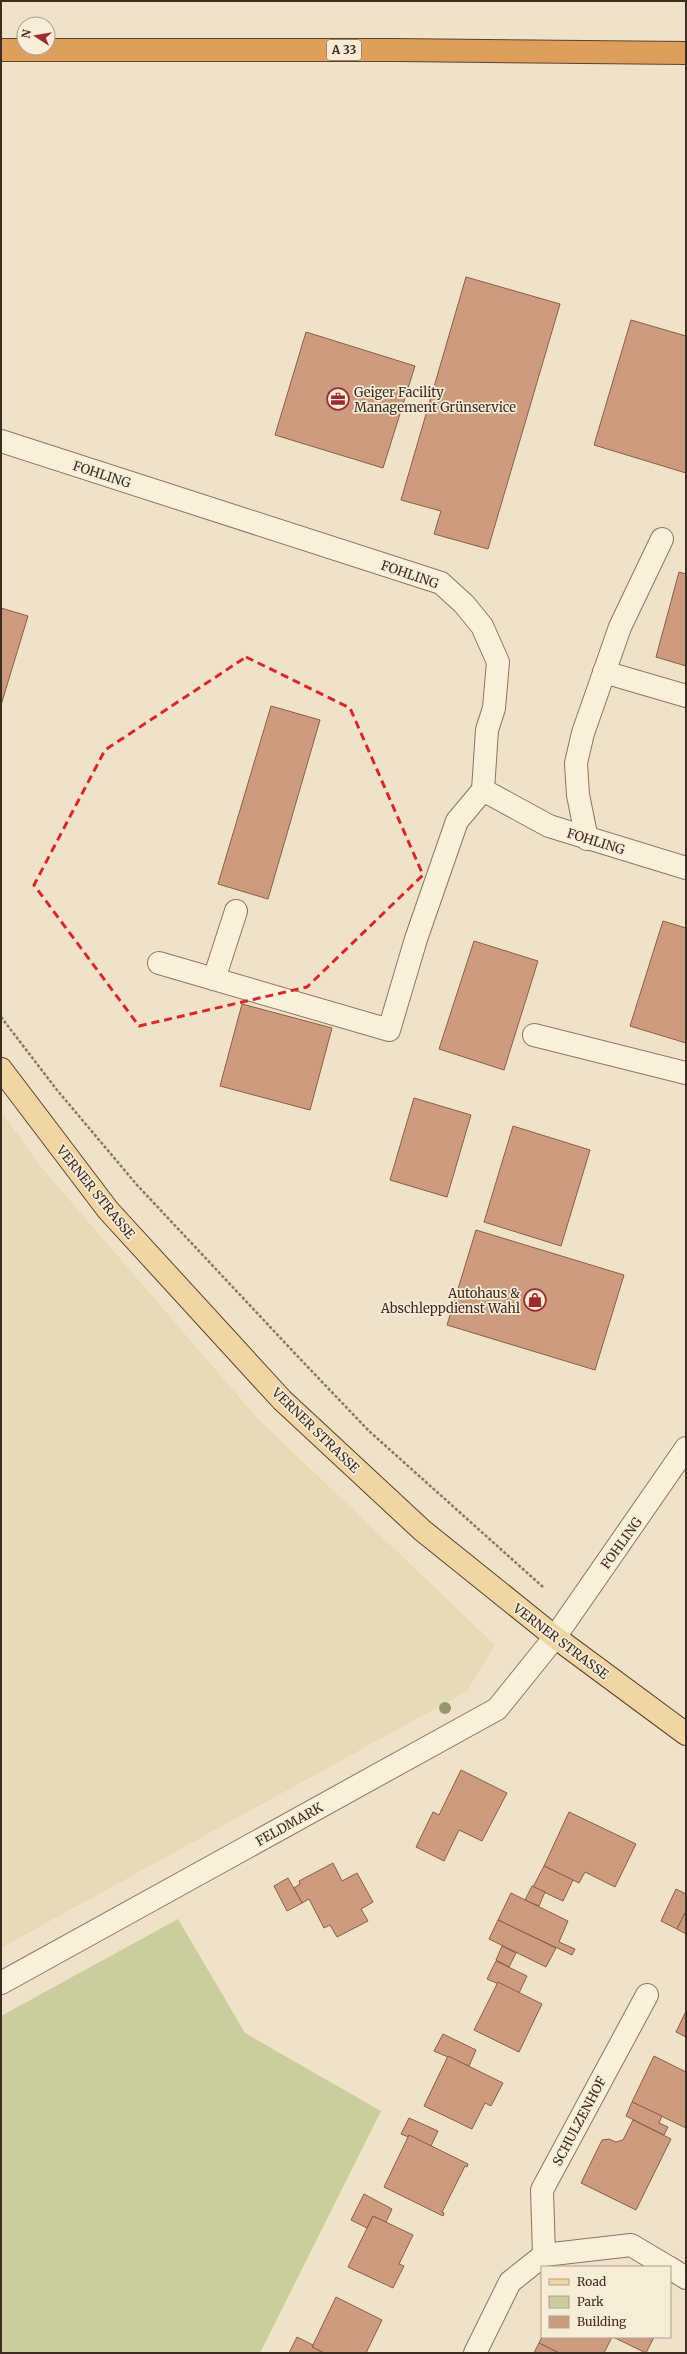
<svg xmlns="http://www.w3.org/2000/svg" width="687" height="2354" font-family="Merriweather,serif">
	<rect width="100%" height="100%" fill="#efe2c9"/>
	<path fill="#e5dbb6" d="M1 1112 42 1168 258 1419 495 1645 467 1691 1 1948Z"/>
	<path fill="#cace9c" d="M178 1919 245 2033 381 2111 260 2353H1V2016Z"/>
	<g fill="#cd9c7f" stroke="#8b5d43">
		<path d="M466 277 560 304 488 549 434 534 441 511 401 500Z"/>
		<path d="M631 320 686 336V473L594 445Z"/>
		<path d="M306 332 415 366 383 468 275 435Z"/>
		<path d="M679 572 686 574V666L656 657Z"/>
		<path d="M1 608 28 616 1 705Z"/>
		<path d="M271 706 320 720 268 899 218 884Z"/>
		<path d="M663 921 686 928V1043L630 1026Z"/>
		<path d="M474 941 538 961 504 1070 439 1049Z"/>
		<path d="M242 1004 332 1028 310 1110 220 1086Z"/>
		<path d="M414 1098 471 1115 447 1197 390 1180Z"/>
		<path d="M513 1126 590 1150 561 1246 484 1222Z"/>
		<path d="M476 1230 624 1275 595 1370 447 1325Z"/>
		<path d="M461 1770 507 1793 482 1841 459 1830 444 1861 416 1847 433 1812 439 1815Z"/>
		<path d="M569 1812 636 1844 615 1887 585 1872 579 1883 544 1866Z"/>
		<path d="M333 1863 342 1881 357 1873 373 1902 361 1909 368 1921 337 1937 330 1925 324 1928 309 1899 302 1903 294 1888 300 1884 299 1881Z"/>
		<path d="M544 1866 573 1880 563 1901 533 1887Z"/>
		<path d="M288 1878 302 1903 287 1911 274 1886Z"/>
		<path d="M532 1886 545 1892 539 1906 525 1900Z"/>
		<path d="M676 1889 686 1894V1911L677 1929 661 1921Z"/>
		<path d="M511 1893 568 1921 559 1942 575 1949 572 1955 498 1920Z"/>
		<path d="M686 1911V1934L677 1929Z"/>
		<path d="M498 1920 556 1948 546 1967 489 1939Z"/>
		<path d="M502 1946 516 1953 509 1967 496 1960Z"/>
		<path d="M496 1961 527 1976 519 1993 487 1979Z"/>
		<path d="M498 1982 542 2004 519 2052 474 2030Z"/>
		<path d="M686 2011V2037L676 2032Z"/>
		<path d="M443 2034 476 2050 469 2066 434 2051Z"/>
		<path d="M448 2056 503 2083 491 2106 485 2103 472 2129 424 2106Z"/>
		<path d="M654 2056 686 2072V2128L632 2102Z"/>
		<path d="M632 2102 662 2116 659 2123 668 2127 664 2135 626 2116Z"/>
		<path d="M409 2118 438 2131 431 2146 401 2134Z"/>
		<path d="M633 2120 671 2139 636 2210 581 2183 602 2140 609 2139 616 2142 623 2140Z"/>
		<path d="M409 2135 468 2164 467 2167 465 2166 442 2212 444 2213 443 2216 384 2187Z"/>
		<path d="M364 2194 392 2209 386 2222 373 2216 367 2228 351 2220Z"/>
		<path d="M373 2216 413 2235 399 2264 404 2266 393 2288 348 2267Z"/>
		<path d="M336 2297 382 2320 366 2353H324L312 2347Z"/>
		<path d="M297 2337 313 2345 312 2347 324 2353H289Z"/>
		<path d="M542 2337H612L604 2353H559L539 2343Z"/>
		<path d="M613 2337H654L646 2353Z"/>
		<path d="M539 2343 559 2353H534Z"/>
	</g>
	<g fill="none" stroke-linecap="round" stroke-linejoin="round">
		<g stroke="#8c745d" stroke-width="24">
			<g id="minor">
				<path d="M1 441 441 583 464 604 482 626 498 662 494 708 487 730 483 790 549 826 686 868"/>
				<path d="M604 672 686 696"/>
				<path d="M587 839 578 795 576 763 583 733 620 627 662 539"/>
				<path d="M159 963 389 1030 416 939 457 821 483 790"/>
				<path d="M214 979 236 911"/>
				<path d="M534 1035 686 1073"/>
				<path d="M1 1983 497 1709 555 1637 686 1448"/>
				<path d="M544 2255 542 2190 647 1995"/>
				<path d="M670 2268 686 2278"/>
				<path d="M475 2353 510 2282 544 2255 631 2245 668 2267"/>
			</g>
		</g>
		<g stroke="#5a4231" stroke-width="24">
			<path id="major" d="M1 1069 108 1210 282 1400 423 1531 555 1637 686 1734"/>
		</g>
		<g stroke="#5a4231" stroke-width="24">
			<path id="highway" d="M1 50H396L686 53"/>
		</g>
		<path stroke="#8c745d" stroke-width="2.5" stroke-dasharray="3 2" stroke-linecap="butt" d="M1 1017 57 1090 137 1185 303 1362 369 1431 543 1587"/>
		<use href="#minor" stroke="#f9f0dc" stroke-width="22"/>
		<use href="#major" stroke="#f1d5a2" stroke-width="22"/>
		<use href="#highway" stroke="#dd9f5b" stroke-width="22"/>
	</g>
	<circle fill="#969770" cx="445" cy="1708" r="6"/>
	<path fill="none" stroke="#d62828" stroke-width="3" stroke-dasharray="8 5" stroke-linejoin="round" d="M246 657 350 708 423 875 307 987 139 1026 34 885 105 750Z"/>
	<defs>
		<g id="office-ring" transform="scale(1.15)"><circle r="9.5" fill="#f6ecd8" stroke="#9b2d32" stroke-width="1.5"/><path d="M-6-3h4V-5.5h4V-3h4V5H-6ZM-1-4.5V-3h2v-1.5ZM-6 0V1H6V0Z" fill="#9b2d32"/></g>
		<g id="shop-ring" transform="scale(1.15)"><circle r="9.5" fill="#f6ecd8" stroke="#9b2d32" stroke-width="1.5"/><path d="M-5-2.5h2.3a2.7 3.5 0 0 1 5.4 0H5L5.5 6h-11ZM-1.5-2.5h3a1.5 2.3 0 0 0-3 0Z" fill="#9b2d32"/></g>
	</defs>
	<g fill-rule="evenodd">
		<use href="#office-ring" x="338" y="399"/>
		<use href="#shop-ring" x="535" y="1300"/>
	</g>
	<g text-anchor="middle" stroke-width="3.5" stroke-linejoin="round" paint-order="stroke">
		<rect fill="#f6ecd8" stroke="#746658" stroke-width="1" x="327" y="40" width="34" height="20" rx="3"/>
		<g font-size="12" font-weight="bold" fill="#3c2d21">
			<text x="344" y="54">A 33</text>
		</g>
		<g font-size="13" fill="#3c2d21" stroke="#f6ecd8" text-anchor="start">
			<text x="354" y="397">Geiger Facility<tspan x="354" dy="15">Management Grünservice</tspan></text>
			<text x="520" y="1298" text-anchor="end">Autohaus &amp;<tspan x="520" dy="15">Abschleppdienst Wahl</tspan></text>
		</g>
		<g font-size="13" fill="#3c2d21" stroke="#f6ecd8">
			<text transform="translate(102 474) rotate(18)" y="5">FOHLING</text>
			<text transform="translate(410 574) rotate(19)" y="5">FOHLING</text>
			<text transform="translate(596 841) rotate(17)" y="5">FOHLING</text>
			<text transform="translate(96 1192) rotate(51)" y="5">VERNER STRASSE</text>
			<text transform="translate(316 1430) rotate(44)" y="5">VERNER STRASSE</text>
			<text transform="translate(621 1543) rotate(-54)" y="5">FOHLING</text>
			<text transform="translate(561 1641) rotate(37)" y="5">VERNER STRASSE</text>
			<text transform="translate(289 1824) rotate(-29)" y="5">FELDMARK</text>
			<text transform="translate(579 2121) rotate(-62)" y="5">SCHULZENHOF</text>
		</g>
	</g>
	<rect width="687" height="2354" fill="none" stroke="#3c2d21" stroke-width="4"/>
	<rect x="541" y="2266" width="130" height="72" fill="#f6ecd8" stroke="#aca08f"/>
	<rect x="549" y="2279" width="20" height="6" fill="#f1d5a2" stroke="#aca08f"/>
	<text x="577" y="2286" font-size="12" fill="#3c2d21">Road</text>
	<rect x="549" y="2296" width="20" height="12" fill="#cace9c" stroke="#aca08f"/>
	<text x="577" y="2306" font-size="12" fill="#3c2d21">Park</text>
	<rect x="549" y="2316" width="20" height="12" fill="#cd9c7f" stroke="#aca08f"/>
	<text x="577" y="2326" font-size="12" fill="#3c2d21">Building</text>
	<g transform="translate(36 36) rotate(282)"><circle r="19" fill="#f6ecd8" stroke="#aca08f"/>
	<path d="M0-3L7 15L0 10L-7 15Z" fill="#9b2d32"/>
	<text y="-6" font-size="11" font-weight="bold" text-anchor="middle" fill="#3c2d21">N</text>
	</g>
</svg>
